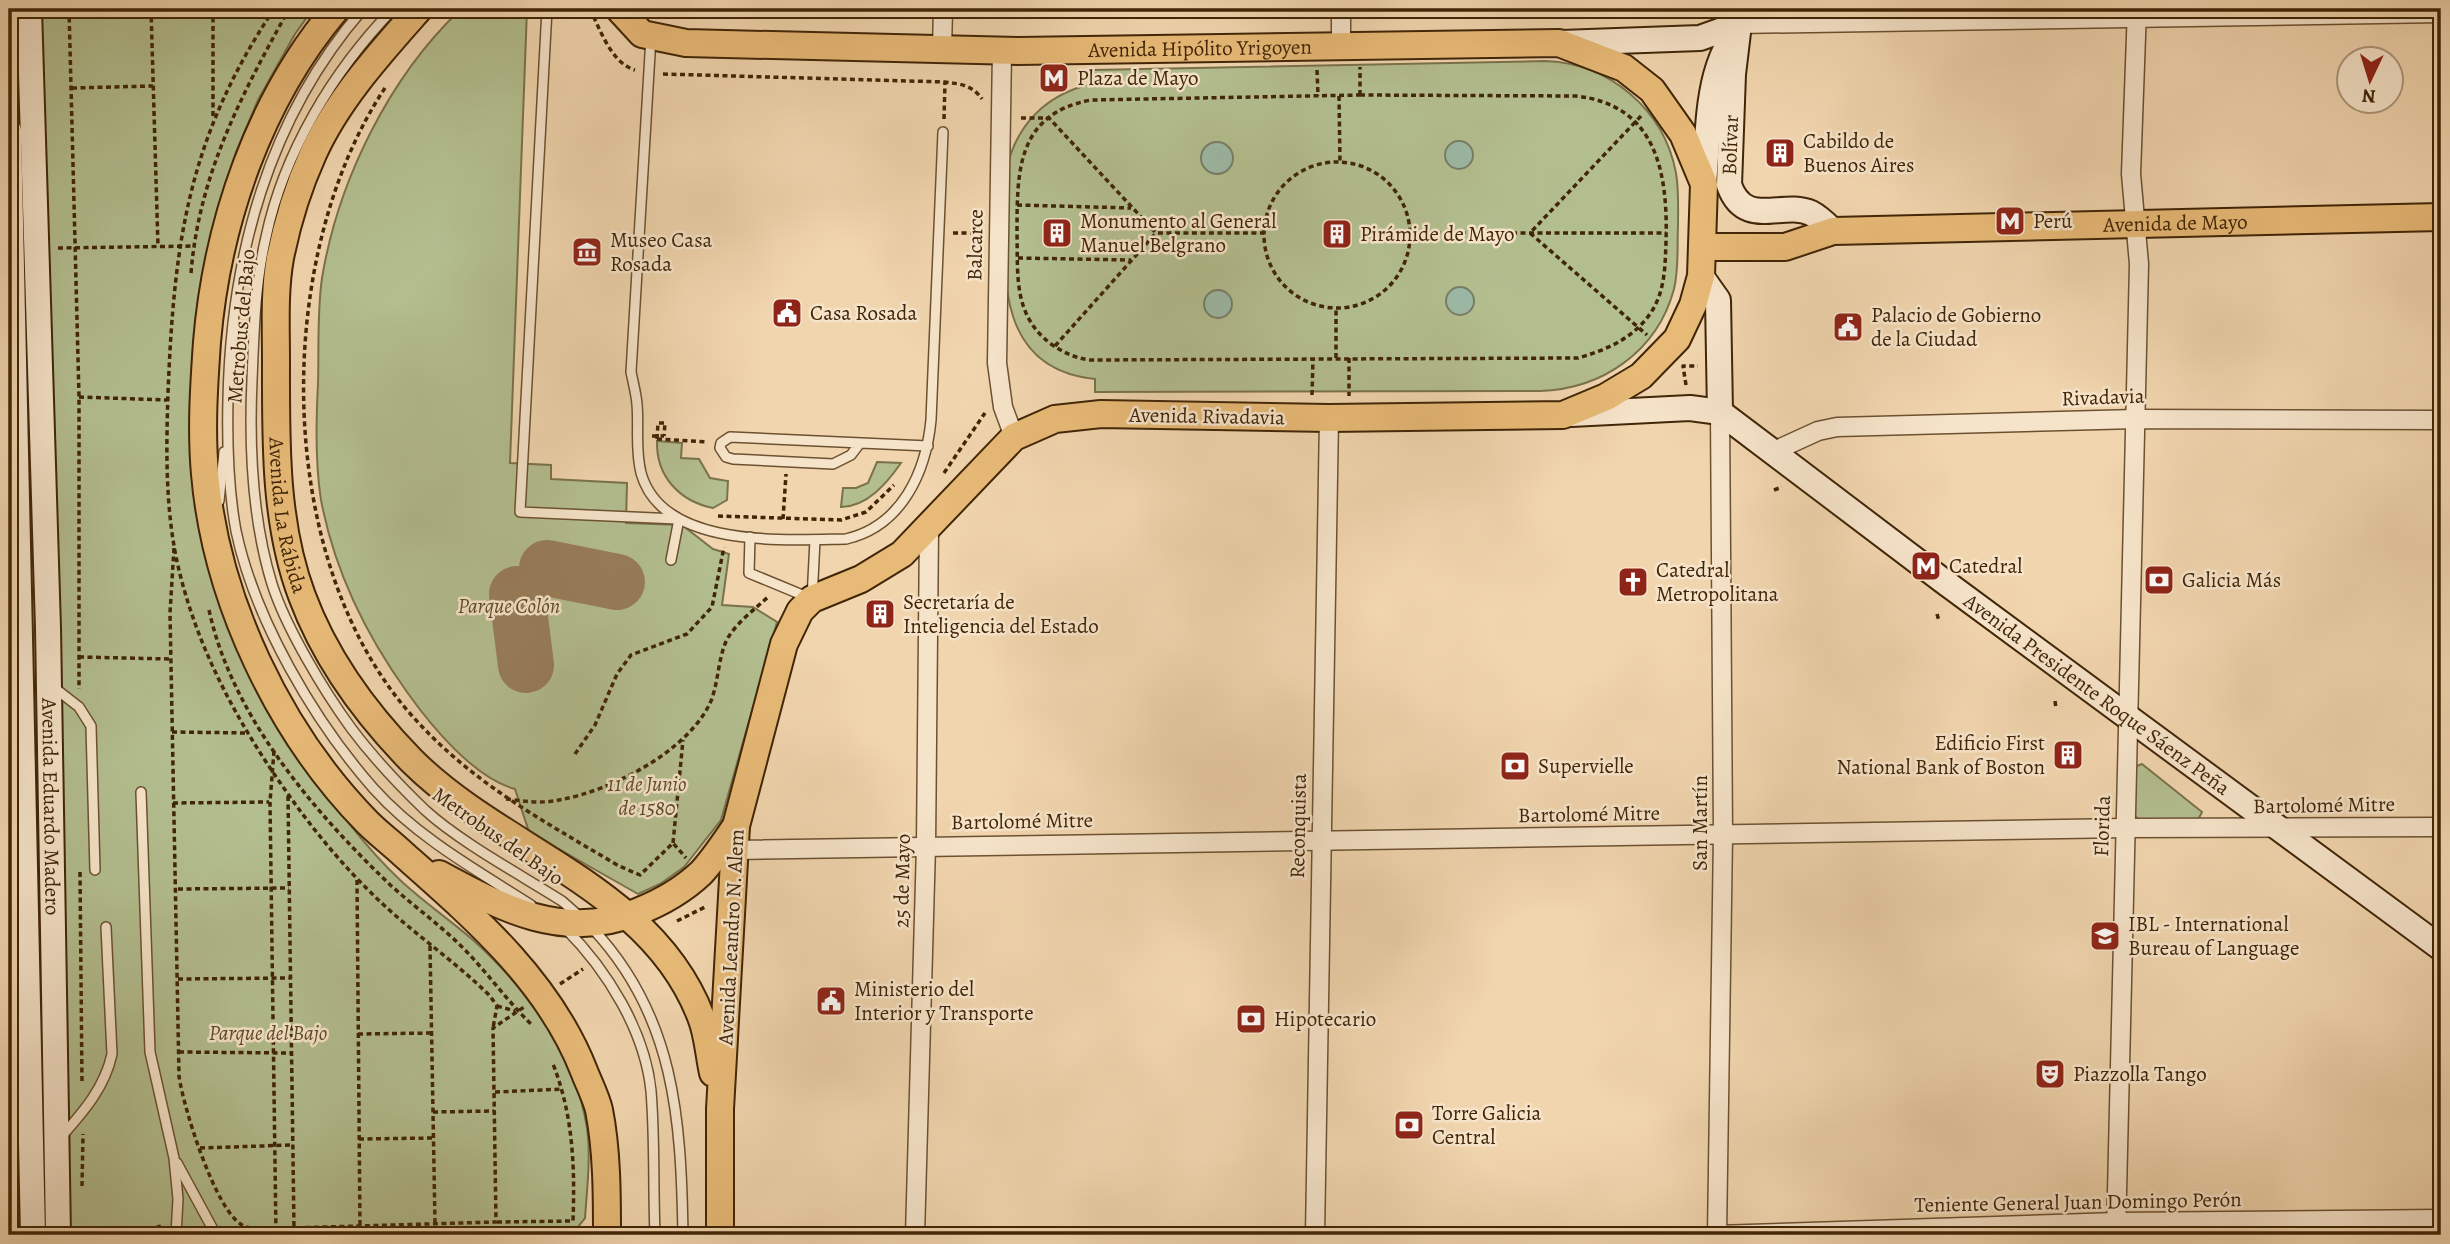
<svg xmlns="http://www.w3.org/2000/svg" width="2450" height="1244" font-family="Alegreya,serif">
	<rect width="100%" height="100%" fill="#f1d5ae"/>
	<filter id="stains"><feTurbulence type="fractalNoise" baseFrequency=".00286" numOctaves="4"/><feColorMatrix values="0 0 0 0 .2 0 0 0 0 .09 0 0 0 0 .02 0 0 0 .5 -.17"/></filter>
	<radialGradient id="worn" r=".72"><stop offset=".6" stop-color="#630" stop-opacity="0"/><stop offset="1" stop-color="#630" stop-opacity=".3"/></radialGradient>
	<g fill="#b3be8f" stroke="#7a724b" stroke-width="2">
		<path d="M41 9H313L295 34 258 100 236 152 222 201 198 496 308 768C336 807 365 847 399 879 422 901 449 919 473 940 528 990 575 1053 587 1128 591 1156 587 1189 585 1218L577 1228 333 1235H75L69 1222Z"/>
		<path d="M461 9H527L510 463 551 465V479L627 483 626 523 682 525 713 549 729 554 722 605 753 607 777 622 721 820 684 867 660 884 638 894 529 832 515 789C474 778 431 726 407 692 366 635 334 569 321 500 315 463 316 421 318 384 319 349 317 312 322 278 338 181 389 77 461 9Z"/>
		<path d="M1545 61C1609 63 1664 109 1676 173 1679 190 1678 208 1678 226 1677 247 1679 269 1674 289 1657 352 1602 389 1540 391L1095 392V379C984 368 1006 250 1006 171 1016 125 1045 95 1091 84L1092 70Z"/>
		<path d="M657 441 682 443 681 458 699 459 710 478 728 481 727 500 713 508C679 501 656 476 657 441Z"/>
		<path d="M877 462 901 463C887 483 867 507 841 507L843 488H856L868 483Z"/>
		<path d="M2142 764 2202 812 2199 818 2191 822 2139 820 2132 813V768Z"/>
	</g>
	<g fill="#9cb9a6" stroke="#777e66" stroke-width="2">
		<circle cx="1459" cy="155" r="14"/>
		<circle cx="1217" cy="158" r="16"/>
		<circle cx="1460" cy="301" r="14"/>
		<circle cx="1218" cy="304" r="14"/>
	</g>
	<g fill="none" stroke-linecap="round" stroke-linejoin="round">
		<g stroke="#987d5a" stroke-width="56">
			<path d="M547 568 617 582"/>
			<path d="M517 594 526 665"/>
		</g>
		<g stroke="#6c5131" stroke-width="12">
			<g id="lane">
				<path d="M363 9C268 118 231 257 228 399 227 442 228 488 236 531 255 620 314 721 374 789 417 837 476 870 531 905"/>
				<path d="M393 9C333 71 284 152 266 237 255 284 254 332 252 380 249 447 252 519 272 584 286 628 324 691 351 728 372 756 400 786 425 810 460 842 521 875 562 901L579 916"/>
				<path d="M547 9 520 512 677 519"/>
				<path d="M651 37 631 372C633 382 636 393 637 404 639 428 635 449 641 473 662 549 786 540 846 539 902 526 926 472 931 420L943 132"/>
				<path d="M860 443 851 455 833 464 733 459 726 457 720 448 721 443 730 437 928 446"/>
				<path d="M219 501 224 452"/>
				<path d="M750 537 749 573 812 599 815 540"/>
				<path d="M671 560 679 519"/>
				<path d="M52 686 79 707 91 726 95 870"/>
				<path d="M141 792 150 1052 174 1158 178 1199 176 1235"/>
				<path d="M565 928C607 970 645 1031 651 1091 655 1139 653 1187 655 1235"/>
				<path d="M592 928C675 1016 681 1119 683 1235"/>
				<path d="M62 1136C84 1111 105 1087 112 1054L106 927"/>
				<path d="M177 1163 216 1235"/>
			</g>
		</g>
		<g stroke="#6c5131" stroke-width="21">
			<g id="street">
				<path d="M1341 9V47"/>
				<path d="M1740 19 1739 24 2441 13"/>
				<path d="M942 50 943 9"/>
				<path d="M1002 51 997 363 1003 407 1014 437"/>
				<path d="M1772 452 1818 431 1837 427 2136 419 2441 420"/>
				<path d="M737 850 2124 828 2441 827"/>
				<path d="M915 1235 926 846 929 527"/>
				<path d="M1315 1235 1329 418"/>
				<path d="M1716 1235 2117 1222 2441 1219"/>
				<path d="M1717 1235 1723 835 1720 412"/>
				<path d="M2116 1235 2139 264 2131 174 2137 9"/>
			</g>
		</g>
		<g stroke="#402507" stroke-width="28">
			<g id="secondary">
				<path id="s1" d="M29 9 48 628 58 1235"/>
				<path d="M1739 24 1733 74 1729 185C1745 230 1782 200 1811 213 1819 217 1827 225 1833 231"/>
				<path d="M1561 43 1700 38 1739 24"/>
				<path d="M9 131 33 1235"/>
				<path d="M1704 184C1710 119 1704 57 1755 9"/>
				<path d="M1701 276 1718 300 1720 412"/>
				<path id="s2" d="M1720 412 1942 580 2441 948"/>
				<path d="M1571 414 1690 408 1720 412"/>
			</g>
		</g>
		<g stroke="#402507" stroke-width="30">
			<g id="primary">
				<path d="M336 9C259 100 217 223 207 342 204 385 201 430 205 474 216 600 279 732 367 822 378 833 391 843 403 854 474 917 549 981 584 1071 589 1084 596 1097 599 1110 607 1150 607 1195 607 1235"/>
				<path id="s3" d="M419 9C381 52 337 100 313 154 298 187 287 223 280 258 274 291 276 327 276 361 276 438 274 522 302 596 325 658 366 714 412 761 502 851 652 888 701 1017 708 1034 709 1055 713 1073"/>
				<path id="s4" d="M619 9 642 34 686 43 1018 51 1559 43 1624 68 1652 90 1683 134 1704 184 1701 276 1693 305 1677 339 1641 376 1606 397 1563 415 1329 418 1101 414 1055 419 1014 437 902 554 861 579 812 599 800 611 784 644 736 826 720 1109V1235"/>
				<path id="s5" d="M1702 247H1785L1833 231 2441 217"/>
				<path d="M439 874C503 909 564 941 637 912 660 903 683 890 701 873 714 859 725 842 736 826"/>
			</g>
		</g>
		<g stroke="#402507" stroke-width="3.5" stroke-dasharray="5 3.5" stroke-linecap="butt">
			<path d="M69 9 79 397V689"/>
			<path d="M151 9 158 247"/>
			<path d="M213 9V118"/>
			<path d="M274 9C188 138 174 242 168 393 166 454 165 518 181 578 201 656 241 728 288 794 319 838 355 880 396 916 427 943 461 967 490 996L497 1006 493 1028"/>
			<path d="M590 9C600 29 611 63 635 70"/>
			<path d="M1317 70 1318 96"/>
			<path d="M663 74 945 82C961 84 972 85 982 99"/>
			<path d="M72 88 153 86"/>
			<path d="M385 88C273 256 273 553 407 710 468 781 540 819 619 866L640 875 673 843 686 858"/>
			<path d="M1360 95 1576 96C1657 105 1668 173 1666 242 1665 268 1665 292 1650 314 1632 339 1606 350 1578 358L1090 360C1075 358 1064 353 1051 344 1013 315 1018 276 1017 233 1017 170 1017 114 1091 100Z"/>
			<path d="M1360 95V67"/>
			<path d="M1339 96 1340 163"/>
			<path d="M1641 116 1530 233 1647 335"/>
			<path d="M1021 118H1049L1156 233H1264"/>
			<path d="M944 119 945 82"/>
			<circle cx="1337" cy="235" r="73"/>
			<path d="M1017 205 1131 208"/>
			<path d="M953 233H981"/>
			<path d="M1410 233H1666"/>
			<path d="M58 248 194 246"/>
			<path d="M1018 258 1131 260"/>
			<path d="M191 273C199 174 242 94 289 9"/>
			<path d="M1055 346 1156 233"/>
			<path d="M1336 358V308"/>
			<path d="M1349 358V396"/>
			<path d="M1686 385 1683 366H1698"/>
			<path d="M1312 395 1313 359"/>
			<path d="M79 397 167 400"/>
			<path d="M652 436H664"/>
			<path d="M657 439 707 442"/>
			<path d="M944 473 985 413"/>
			<path d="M1774 490 1782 487"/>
			<path d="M718 516 841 520 866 512 894 485"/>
			<path d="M783 519 786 474"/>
			<path d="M174 548 170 613 179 1076C183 1106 215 1210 242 1225 246 1228 253 1228 258 1229L496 1222 493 1028 524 1007"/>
			<path d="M209 610C231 712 308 805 381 876 405 900 433 919 458 943 485 969 506 1000 533 1026"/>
			<path d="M1937 614 1939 621"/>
			<path d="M79 657 171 659"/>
			<path d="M2055 701 2056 708"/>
			<path d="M172 732 249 733"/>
			<path d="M274 751 270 802 276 1235"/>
			<path d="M575 754 595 725 617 674 631 655 687 634 712 607 724 547"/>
			<path d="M288 796 294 1229"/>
			<path d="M506 799C524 801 542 804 559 800 611 791 689 751 711 701 718 683 718 662 725 644 731 627 755 609 768 597"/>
			<path d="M173 803 269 802"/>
			<path d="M673 843 683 740"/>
			<path d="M80 872 82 1084"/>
			<path d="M357 880 360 1227"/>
			<path d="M178 889 289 888"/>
			<path d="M677 921 707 906"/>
			<path d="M430 946 435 1223"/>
			<path d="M178 979 290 978"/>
			<path d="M560 984 583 969"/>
			<path d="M497 1006 515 1011"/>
			<path d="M358 1034 432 1033"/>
			<path d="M179 1052 291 1053"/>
			<path d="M495 1092 563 1089"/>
			<path d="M433 1112 494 1111"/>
			<path d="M359 1139 433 1138"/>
			<path d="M200 1148 292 1145"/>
			<path d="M82 1186 83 1134"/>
			<path d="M497 1222 573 1221C575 1166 573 1115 553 1064"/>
			<path d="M80 1229H153L163 1225"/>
		</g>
		<use href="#lane" stroke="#f6e4ca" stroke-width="9"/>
		<use href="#street" stroke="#f6e4ca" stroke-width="18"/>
		<use href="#secondary" stroke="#f6e4ca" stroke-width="24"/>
		<use href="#primary" stroke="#e8ba77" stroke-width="26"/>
		<path stroke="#402507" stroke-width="3.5" stroke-dasharray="5 3.5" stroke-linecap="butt" d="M657 439 658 423H665L664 436"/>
	</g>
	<defs>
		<g id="metro-square" transform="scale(1.575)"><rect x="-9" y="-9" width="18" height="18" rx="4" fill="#8f2418" stroke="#f6e4ca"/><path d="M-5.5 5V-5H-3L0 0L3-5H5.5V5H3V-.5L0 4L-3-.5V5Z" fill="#fff"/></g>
		<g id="building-square" transform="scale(1.575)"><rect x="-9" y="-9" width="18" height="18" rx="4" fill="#8f2418" stroke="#f6e4ca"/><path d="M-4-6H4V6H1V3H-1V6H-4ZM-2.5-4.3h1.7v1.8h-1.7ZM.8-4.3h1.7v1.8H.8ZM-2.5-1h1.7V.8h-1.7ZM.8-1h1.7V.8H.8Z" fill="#fff"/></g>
		<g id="museum-square" transform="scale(1.575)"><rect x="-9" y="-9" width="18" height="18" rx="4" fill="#8f2418" stroke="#f6e4ca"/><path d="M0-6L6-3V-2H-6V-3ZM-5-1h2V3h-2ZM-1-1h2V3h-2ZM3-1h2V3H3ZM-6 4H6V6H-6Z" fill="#fff"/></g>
		<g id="civic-square" transform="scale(1.575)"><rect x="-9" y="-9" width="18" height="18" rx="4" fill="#8f2418" stroke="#f6e4ca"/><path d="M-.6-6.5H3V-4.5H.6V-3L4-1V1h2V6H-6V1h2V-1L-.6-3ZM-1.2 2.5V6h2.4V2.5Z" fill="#fff"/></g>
		<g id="bank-square" transform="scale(1.575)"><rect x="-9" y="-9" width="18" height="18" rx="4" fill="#8f2418" stroke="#f6e4ca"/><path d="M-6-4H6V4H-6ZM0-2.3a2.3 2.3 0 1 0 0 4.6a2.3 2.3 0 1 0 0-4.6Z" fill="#fff"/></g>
		<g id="church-square" transform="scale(1.575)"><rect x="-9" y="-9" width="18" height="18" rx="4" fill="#8f2418" stroke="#f6e4ca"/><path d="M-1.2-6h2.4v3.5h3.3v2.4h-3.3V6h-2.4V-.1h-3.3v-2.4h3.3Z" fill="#fff"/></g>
		<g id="university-square" transform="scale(1.575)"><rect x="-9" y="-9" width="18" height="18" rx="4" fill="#8f2418" stroke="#f6e4ca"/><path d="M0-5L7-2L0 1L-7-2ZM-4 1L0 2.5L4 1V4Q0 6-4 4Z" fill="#fff"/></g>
		<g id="theatre-square" transform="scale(1.575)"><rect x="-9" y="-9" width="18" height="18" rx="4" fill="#8f2418" stroke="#f6e4ca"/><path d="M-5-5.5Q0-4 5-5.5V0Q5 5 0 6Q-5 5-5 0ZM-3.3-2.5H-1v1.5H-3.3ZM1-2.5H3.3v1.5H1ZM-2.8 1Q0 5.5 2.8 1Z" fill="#fff"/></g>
	</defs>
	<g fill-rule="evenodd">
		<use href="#metro-square" x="1054" y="78"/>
		<use href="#building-square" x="1780" y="153"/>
		<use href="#metro-square" x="2010" y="221"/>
		<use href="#building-square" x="1057" y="233"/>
		<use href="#building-square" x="1337" y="234"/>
		<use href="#museum-square" x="587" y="252"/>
		<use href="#civic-square" x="787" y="313"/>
		<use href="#civic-square" x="1848" y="327"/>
		<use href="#metro-square" x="1926" y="566"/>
		<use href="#bank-square" x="2159" y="580"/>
		<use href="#church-square" x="1633" y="582"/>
		<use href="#building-square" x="880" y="614"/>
		<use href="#building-square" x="2068" y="755"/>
		<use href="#bank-square" x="1515" y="766"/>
		<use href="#university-square" x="2105" y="936"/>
		<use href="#civic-square" x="831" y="1001"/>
		<use href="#bank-square" x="1251" y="1019"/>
		<use href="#theatre-square" x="2050" y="1074"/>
		<use href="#bank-square" x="1409" y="1125"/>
	</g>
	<g text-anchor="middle" stroke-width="5" stroke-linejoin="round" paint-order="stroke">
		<g font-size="21" fill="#402507" stroke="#f6e4ca">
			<text dy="7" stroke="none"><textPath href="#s4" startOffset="593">Avenida Hipólito Yrigoyen</textPath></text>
			<text transform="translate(1730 145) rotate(-88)" y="7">Bolívar</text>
			<text dy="7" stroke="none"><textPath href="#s5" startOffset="476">Avenida de Mayo</textPath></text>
			<text transform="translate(975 245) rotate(-89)" y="7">Balcarce</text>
			<text transform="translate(241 326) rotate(-85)" y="7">Metrobus del Bajo</text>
			<text transform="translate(2103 397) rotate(-2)" y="7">Rivadavia</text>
			<text transform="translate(1207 416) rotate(1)" y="7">Avenida Rivadavia</text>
			<text dy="7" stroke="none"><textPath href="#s3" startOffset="548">Avenida La Rábida</textPath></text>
			<text dy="7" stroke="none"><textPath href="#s2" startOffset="471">Avenida Presidente Roque Sáenz Peña</textPath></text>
			<text transform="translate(2324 805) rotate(-1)" y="7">Bartolomé Mitre</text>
			<text dy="7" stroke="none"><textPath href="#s1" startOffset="798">Avenida Eduardo Madero</textPath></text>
			<text transform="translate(1589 814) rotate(-1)" y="7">Bartolomé Mitre</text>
			<text transform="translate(1022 821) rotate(-1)" y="7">Bartolomé Mitre</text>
			<text transform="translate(1700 823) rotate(-90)" y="7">San Martín</text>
			<text transform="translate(1298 826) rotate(-89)" y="7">Reconquista</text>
			<text transform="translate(2102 826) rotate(-88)" y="7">Florida</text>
			<text transform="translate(498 836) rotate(35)" y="7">Metrobus del Bajo</text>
			<text transform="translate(902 881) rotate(-89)" y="7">25 de Mayo</text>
			<text transform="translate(731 937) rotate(-87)" y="7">Avenida Leandro N. Alem</text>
			<text transform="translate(2078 1202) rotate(-1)" y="7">Teniente General Juan Domingo Perón</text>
		</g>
		<g font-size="21" fill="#402507" stroke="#f6e4ca" text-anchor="start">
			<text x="1077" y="85">Plaza de Mayo</text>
			<text x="1803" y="148">Cabildo de<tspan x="1803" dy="24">Buenos Aires</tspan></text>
			<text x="1080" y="228">Monumento al General<tspan x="1080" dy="24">Manuel Belgrano</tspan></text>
			<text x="2033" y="228">Perú</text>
			<text x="1360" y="241">Pirámide de Mayo</text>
			<text x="610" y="247">Museo Casa<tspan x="610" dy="24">Rosada</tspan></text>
			<text x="810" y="320">Casa Rosada</text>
			<text x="1871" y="322">Palacio de Gobierno<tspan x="1871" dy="24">de la Ciudad</tspan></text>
			<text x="1949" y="573">Catedral</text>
			<text x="1656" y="577">Catedral<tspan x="1656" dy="24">Metropolitana</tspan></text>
			<text x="2182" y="587">Galicia Más</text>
			<text x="903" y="609">Secretaría de<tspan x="903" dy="24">Inteligencia del Estado</tspan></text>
			<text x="2045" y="750" text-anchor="end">Edificio First<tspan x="2045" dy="24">National Bank of Boston</tspan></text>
			<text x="1538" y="773">Supervielle</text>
			<text x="2128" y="931">IBL - International<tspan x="2128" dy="24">Bureau of Language</tspan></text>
			<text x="854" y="996">Ministerio del<tspan x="854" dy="24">Interior y Transporte</tspan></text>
			<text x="1274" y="1026">Hipotecario</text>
			<text x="2073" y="1081">Piazzolla Tango</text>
			<text x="1432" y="1120">Torre Galicia<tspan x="1432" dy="24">Central</tspan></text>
		</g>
		<g font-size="21" font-style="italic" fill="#5d4b29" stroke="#f6e4ca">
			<text x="509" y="613">Parque Colón</text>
			<text x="647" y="791">11 de Junio<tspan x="647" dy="24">de 1580</tspan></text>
			<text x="268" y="1040">Parque del Bajo</text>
		</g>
	</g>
	<rect width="2450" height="1244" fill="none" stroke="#f1d5ae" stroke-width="35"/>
	<rect x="10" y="10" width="2429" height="1223" fill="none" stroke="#402507" stroke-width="3.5"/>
	<rect x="18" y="18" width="2415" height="1209" fill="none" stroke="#402507" stroke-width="2"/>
	<g transform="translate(2370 80) rotate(184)"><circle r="33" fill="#f6e4ca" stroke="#ad987c" stroke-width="2"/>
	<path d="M0-5L12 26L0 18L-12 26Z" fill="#8f2418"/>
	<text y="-10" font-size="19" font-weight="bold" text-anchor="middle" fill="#402507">N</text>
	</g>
	<rect width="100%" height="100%" filter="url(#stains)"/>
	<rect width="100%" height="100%" fill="url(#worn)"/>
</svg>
